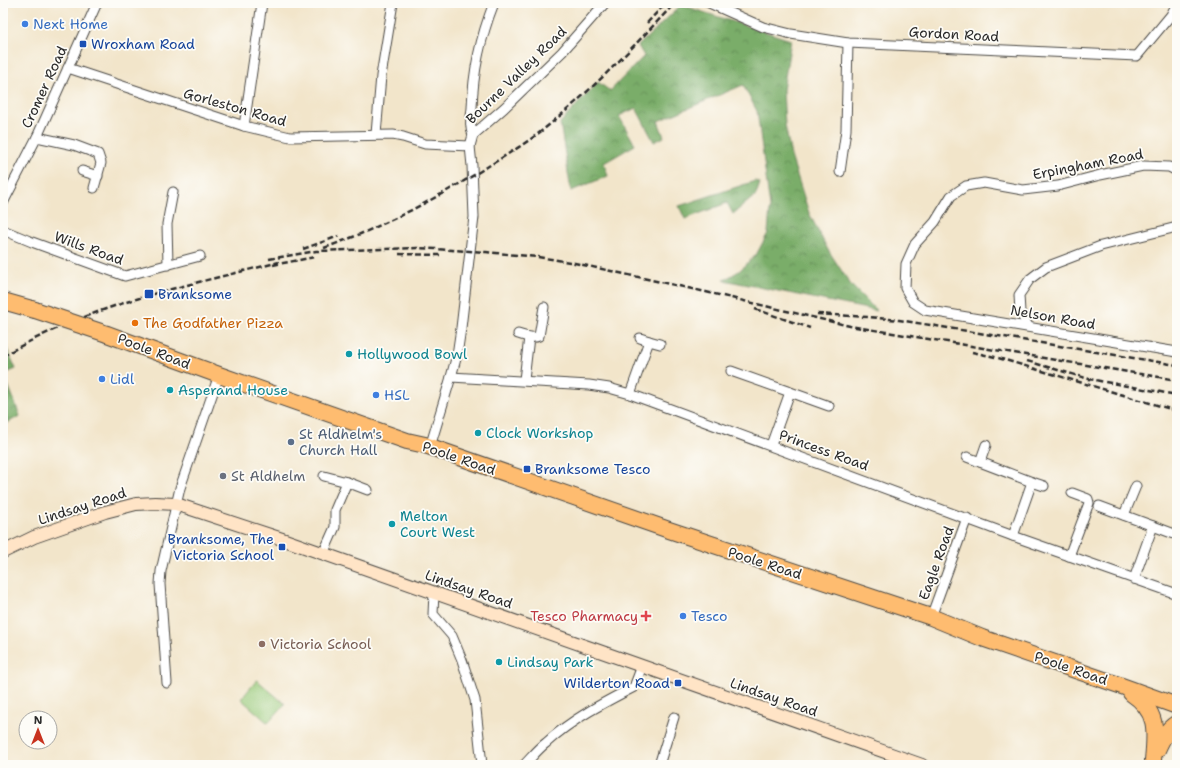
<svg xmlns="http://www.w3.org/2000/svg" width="1180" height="768" font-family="'Shantell Sans',sans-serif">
	<defs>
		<pattern id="forest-crowns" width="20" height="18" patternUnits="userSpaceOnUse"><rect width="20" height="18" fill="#7aad69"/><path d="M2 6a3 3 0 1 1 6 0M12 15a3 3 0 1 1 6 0" fill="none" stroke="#648d57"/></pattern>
	</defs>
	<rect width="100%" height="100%" fill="#fdfcf7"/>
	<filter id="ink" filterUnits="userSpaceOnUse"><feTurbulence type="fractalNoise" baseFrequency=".025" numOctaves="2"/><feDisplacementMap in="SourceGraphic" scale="8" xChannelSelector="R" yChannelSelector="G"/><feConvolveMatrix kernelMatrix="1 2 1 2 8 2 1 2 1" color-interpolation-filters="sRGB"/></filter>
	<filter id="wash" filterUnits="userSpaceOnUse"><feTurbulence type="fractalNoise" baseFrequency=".012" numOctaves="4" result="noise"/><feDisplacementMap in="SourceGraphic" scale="16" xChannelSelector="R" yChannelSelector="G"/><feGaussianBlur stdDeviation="0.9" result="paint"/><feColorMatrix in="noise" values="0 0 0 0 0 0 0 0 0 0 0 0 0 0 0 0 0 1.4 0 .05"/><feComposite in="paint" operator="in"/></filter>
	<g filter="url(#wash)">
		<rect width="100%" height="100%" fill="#f2e5ca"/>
		<g fill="url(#forest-crowns)" stroke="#526c4a">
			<path d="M681 5 791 40 783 90 785 125 791 156 809 213 828 250 851 285 877 311 724 280 739 271 756 255 768 233 770 207 757 111 743 85 658 121 664 137 654 142 636 108 619 116 635 145 604 163 608 176 571 191 560 123 598 82 610 91 644 56 638 46Z"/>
			<path d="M755 181 760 183 756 195 733 214 727 203 685 219 679 206Z"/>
			<path d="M3 340 16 369 4 374 20 416 3 425Z"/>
		</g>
		<path fill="#98c979" stroke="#627a52" d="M257 680 285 704 268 723 241 699Z"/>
	</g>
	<g filter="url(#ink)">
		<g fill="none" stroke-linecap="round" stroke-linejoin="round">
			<g stroke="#494743" stroke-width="11">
				<g id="street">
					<path d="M709 3 763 27 791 34 848 43 1137 56 1171 15 1177 4"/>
					<path d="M68 68 244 126 290 137 393 135 403 137 425 144 470 146"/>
					<path d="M244 126 262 3"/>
					<path d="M376 134 381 76 393 3"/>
					<path d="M473 135C469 127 471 118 472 108 473 72 481 36 494 3"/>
					<path d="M37 137 74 145 98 154 101 163 94 188"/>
					<path d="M82 171 98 176"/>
					<path d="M1177 171 1169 167 1143 166 1100 175 1058 186 1023 190 984 183 966 186 951 196 935 222 915 244 906 264 905 288 913 302 925 310 1177 352"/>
					<path d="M840 172 846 130 848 43"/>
					<path d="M3 203 37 137 97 3"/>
					<path d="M3 230 32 242 125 276 200 256"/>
					<path d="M168 265 167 224 173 192"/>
					<path d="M1028 326 1020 312 1019 295 1030 279 1046 267 1101 246 1177 227"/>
					<path d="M518 334C525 336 533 339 539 336L544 307"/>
					<path d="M649 341 660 344"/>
					<path d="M731 371 790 392 771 445"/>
					<path d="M451 377 589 385 609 388 630 394 1013 536 1177 594"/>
					<path d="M524 380 529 337"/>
					<path d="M790 392 829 406"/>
					<path d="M630 394 649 341 640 338"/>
					<path d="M430 447 451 377 457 355 461 328 474 217 472 166 470 146 473 135 504 108 562 52 605 3"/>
					<path d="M967 457 1032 482 1013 536"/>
					<path d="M980 462 986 445"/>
					<path d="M324 476 347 482 368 490"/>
					<path d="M1032 482 1044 486"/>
					<path d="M1099 506 1153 526 1134 579"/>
					<path d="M1124 515 1136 486"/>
					<path d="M1153 526 1177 535"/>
					<path d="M323 554 335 527V510L347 482"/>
					<path d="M1069 556 1089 503 1088 499 1072 493"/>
					<path d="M434 593 433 614 452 636 462 660 475 700 482 765"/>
					<path d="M931 617 967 518"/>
					<path d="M167 683 160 584 161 571 180 488 219 375"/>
					<path d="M524 765C531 758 538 749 546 743 572 719 603 703 634 687L642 666"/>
					<path d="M659 765 674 717"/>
				</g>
			</g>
			<g stroke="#494743" stroke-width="14">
				<path id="secondary" d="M3 552 34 537 105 512 136 504 155 503 176 504 282 539 922 765"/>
			</g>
			<g stroke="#494743" stroke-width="18">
				<g id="highway">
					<path d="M3 301 35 310"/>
					<path d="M107 334 219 375 407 441 425 445 669 530 931 617 982 638 1119 685 1177 706"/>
					<path d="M1131 693C1158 711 1156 730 1153 760"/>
					<path d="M1157 750C1162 739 1166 730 1177 723"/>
				</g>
			</g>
			<use href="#street" stroke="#fff" stroke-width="9"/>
			<use href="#secondary" stroke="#ffe4c6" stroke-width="12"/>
			<use href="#highway" stroke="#febc70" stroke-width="16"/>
			<g stroke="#2b2b2b" stroke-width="2.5" stroke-dasharray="6 3" stroke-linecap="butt">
				<path d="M647 23 666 3"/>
				<path d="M324 248C378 229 430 202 479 172 498 160 517 149 535 136 586 97 631 49 675 3"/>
				<path d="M303 249 339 236"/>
				<path d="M399 254 440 255"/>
				<path d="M269 259 316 251 417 248 486 252 538 257 570 262 706 292 850 326 1177 380"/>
				<path d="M273 265 315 257"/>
				<path d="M755 309 810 328"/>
				<path d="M817 314 868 317 899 320 1177 365"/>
				<path d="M972 352 995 357 1177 411"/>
				<path d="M3 356C27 342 52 330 77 320 142 293 211 280 279 262"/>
				<path d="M1027 361 1089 379 1177 395"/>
			</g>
			<g stroke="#494743" stroke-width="18" stroke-linecap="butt">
				<path id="highway-bridge" d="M35 310 107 334"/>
			</g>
			<use href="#highway-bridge" stroke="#febc70" stroke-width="16"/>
		</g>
	</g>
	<g fill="#3f7fe0" stroke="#fdfcf7" stroke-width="1.5">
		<circle cx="25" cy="24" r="4"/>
		<circle cx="102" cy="379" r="4"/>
		<circle cx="376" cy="395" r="4"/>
		<circle cx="683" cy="616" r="4"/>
	</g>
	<g fill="#1a4fb4" stroke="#fdfcf7" stroke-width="1.5">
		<rect x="79" y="40" width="8" height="8" rx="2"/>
		<rect x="144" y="289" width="10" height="10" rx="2"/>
		<rect x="523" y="465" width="8" height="8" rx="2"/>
		<rect x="278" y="543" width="8" height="8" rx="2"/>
		<rect x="674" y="679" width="8" height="8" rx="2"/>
	</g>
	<circle fill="#e8710a" stroke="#fdfcf7" stroke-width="1.5" cx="135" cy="323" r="4"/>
	<g fill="#0f9aa8" stroke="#fdfcf7" stroke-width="1.5">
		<circle cx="349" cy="354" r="4"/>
		<circle cx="170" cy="390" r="4"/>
		<circle cx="478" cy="433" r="4"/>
		<circle cx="392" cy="524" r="4"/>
		<circle cx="499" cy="662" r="4"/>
	</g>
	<circle fill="#5c6f8a" stroke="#fdfcf7" stroke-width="1.5" cx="291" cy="442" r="4"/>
	<circle fill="#6b7280" stroke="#fdfcf7" stroke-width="1.5" cx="223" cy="476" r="4"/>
	<path fill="#e0444e" stroke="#fdfcf7" stroke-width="1.5" d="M644 610h4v4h4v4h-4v4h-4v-4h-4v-4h4z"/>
	<circle fill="#8d6e63" stroke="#fdfcf7" stroke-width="1.5" cx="262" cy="644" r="4"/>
	<g text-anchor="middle" stroke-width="3.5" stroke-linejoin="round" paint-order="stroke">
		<g font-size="14" fill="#366cbe" stroke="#fdfcf7" text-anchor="start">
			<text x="33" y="29">Next Home</text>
			<text x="110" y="384">Lidl</text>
			<text x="384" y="400">HSL</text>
			<text x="691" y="621">Tesco</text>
		</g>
		<g font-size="14" fill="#2b2b2b" stroke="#fdfcf7">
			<text transform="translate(954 34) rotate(3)" y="5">Gordon Road</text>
			<text transform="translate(516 75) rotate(-44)" y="5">Bourne Valley Road</text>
			<text transform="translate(44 87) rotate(-65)" y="5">Cromer Road</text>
			<text transform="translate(235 107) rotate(16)" y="5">Gorleston Road</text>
			<text transform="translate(1088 164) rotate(-11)" y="5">Erpingham Road</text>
			<text transform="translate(89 248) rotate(20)" y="5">Wills Road</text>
			<text transform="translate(1053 317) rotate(10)" y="5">Nelson Road</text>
			<text transform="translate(154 351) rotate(21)" y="5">Poole Road</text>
			<text transform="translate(824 450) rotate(20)" y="5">Princess Road</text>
			<text transform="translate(459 458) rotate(19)" y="5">Poole Road</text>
			<text transform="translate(82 506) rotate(-18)" y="5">Lindsay Road</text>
			<text transform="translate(765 563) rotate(18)" y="5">Poole Road</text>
			<text transform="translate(936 563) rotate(-70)" y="5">Eagle Road</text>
			<text transform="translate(469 589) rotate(19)" y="5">Lindsay Road</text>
			<text transform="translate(1071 668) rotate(19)" y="5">Poole Road</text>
			<text transform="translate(774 697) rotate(19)" y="5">Lindsay Road</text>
		</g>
		<g font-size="14" fill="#164399" stroke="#fdfcf7" text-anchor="start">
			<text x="91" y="49">Wroxham Road</text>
			<text x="158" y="299">Branksome</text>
			<text x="535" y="474">Branksome Tesco</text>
			<text x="274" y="544" text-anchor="end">Branksome, The<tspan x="274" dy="16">Victoria School</tspan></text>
			<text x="670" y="688" text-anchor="end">Wilderton Road</text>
		</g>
		<g font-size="14" fill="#c56008" stroke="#fdfcf7" text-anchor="start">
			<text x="143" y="328">The Godfather Pizza</text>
		</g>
		<g font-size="14" fill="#0d838f" stroke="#fdfcf7" text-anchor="start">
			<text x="357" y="359">Hollywood Bowl</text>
			<text x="178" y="395">Asperand House</text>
			<text x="486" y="438">Clock Workshop</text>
			<text x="400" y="521">Melton<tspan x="400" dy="16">Court West</tspan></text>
			<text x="507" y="667">Lindsay Park</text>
		</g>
		<g font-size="14" fill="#4e5e75" stroke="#fdfcf7" text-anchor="start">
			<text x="299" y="439">St Aldhelm's<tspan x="299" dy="16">Church Hall</tspan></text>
		</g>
		<g font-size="14" fill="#5b616d" stroke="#fdfcf7" text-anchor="start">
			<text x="231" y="481">St Aldhelm</text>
		</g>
		<g font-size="14" fill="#be3a42" stroke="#fdfcf7" text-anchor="end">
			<text x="638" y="621">Tesco Pharmacy</text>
		</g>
		<g font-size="14" fill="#785e54" stroke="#fdfcf7" text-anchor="start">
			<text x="270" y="649">Victoria School</text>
		</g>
	</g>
	<rect width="1180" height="768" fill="none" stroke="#fdfcf7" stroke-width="16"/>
	<g transform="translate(38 730)"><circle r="19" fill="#fdfcf7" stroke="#a9a8a5"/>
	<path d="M0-3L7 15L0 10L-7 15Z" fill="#c8321e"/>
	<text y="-6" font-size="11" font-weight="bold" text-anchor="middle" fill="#2b2b2b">N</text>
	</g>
</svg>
